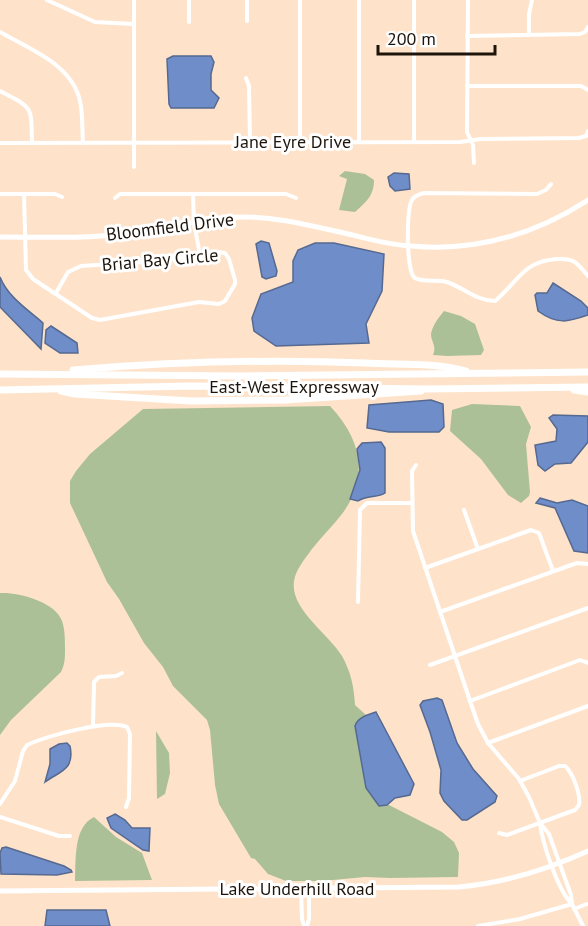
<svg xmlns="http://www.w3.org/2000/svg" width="588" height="926" font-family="'PT Sans',sans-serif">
	<rect width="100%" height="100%" fill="#fee3ca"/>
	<g fill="#acc097">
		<path d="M345 171 365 174 374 180C374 196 366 202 355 212L339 210 347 179 339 176Z"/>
		<path d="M444 311 461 316 475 324 484 350 481 355 447 356 433 355C437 346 431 342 431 334 432 326 439 317 444 311Z"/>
		<path d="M472 404 520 406 531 427 526 444 530 492 529 496 521 503 508 495 481 459 450 431 452 410Z"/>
		<path d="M330 406C361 439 370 476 342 514 333 526 321 537 312 549 305 559 296 569 294 581 290 609 328 633 342 656 351 672 354 687 355 705L366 715 357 722 355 726 366 789 387 804 442 832 454 842 459 853 458 877 390 878 365 877 322 881H286L268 874 255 859 251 858 219 804 215 785 210 730 207 720 173 686 163 667 144 643 119 599 107 582 70 503V481L76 471 90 454 143 409Z"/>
		<path d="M0 593C18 592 56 602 62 621 65 629 65 641 65 649 65 658 65 664 61 672L11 720 0 735Z"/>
		<path d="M156 731 169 753 170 773 165 794 157 799Z"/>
		<path d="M94 817 116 837 142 853 152 880 75 881C76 861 73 827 94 817Z"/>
	</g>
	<g fill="#6e8dc9" stroke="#566990" stroke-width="1.5">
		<path d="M173 56H211L214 62 211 74V90L219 98 214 108H171L169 104 167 59Z"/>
		<path d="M394 173 409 174 410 189 395 191 390 186 388 177Z"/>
		<path d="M261 241 269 243 277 271 276 276 266 279 262 277 256 244Z"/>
		<path d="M315 243H334L384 254 382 291 366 324 369 343 276 346 254 331 252 318 261 294 293 282V261L298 250Z"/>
		<path d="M0 277C8 297 27 309 43 323L41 349 0 307Z"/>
		<path d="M553 283 581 301 588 308V315C568 322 557 325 538 311L535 295 537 293H547Z"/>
		<path d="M51 326 77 343 78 353H60L45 343 46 330Z"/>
		<path d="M431 400 443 404 444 427 439 432H389L367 428 369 405Z"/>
		<path d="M553 415 588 416V442L571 463 555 464 545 471 538 465 535 445 556 441 557 429 549 418Z"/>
		<path d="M381 442 385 448V493C378 498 367 495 358 501L350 499 360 470 357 449 362 443Z"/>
		<path d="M540 498 557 503 572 500 588 506V553L574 551 555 508 536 503Z"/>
		<path d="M437 698 442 700 457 743 473 769 497 796 495 802 467 820H462L444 801 440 793 441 770 430 732 420 705 423 701Z"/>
		<path d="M376 712 414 784 410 795 395 798 387 805 379 806 366 788 355 726C358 717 368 715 376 712Z"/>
		<path d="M59 744 67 743 70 746C75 770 60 771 45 782L50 764V749Z"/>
		<path d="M115 814 125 820 132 828H150L149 851 143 850 111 828 107 818Z"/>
		<path d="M6 847 64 866 71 870 72 872 57 875 1 874 0 853 2 848Z"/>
		<path d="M47 910H106L110 926H45Z"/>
	</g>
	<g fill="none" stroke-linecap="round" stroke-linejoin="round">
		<g stroke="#fff" stroke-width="4">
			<path d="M47 0 95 22 134 24"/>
			<path d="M189 0V22"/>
			<path d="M247 0V21"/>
			<path d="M468 0 467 132 473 145 474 163"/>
			<path d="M0 32C29 49 72 64 80 101 83 114 82 129 83 143"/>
			<path d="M529 35V14L532 0"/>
			<path d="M467 36 580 34 585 32 588 27"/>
			<path d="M246 78 249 86 250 142"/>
			<path d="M467 86H581L588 90"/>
			<path d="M0 91C34 109 31 105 32 143"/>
			<path d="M300 142V0"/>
			<path d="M359 142V0"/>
			<path d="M414 142V0"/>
			<path d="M0 143 460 142 481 139 579 138 586 136 588 131"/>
			<path d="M134 167V0"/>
			<path d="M551 184 546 190 537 194 424 193C420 194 414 196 412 200 406 208 406 273 415 278 423 283 438 279 447 282 464 288 477 301 495 301 518 282 523 261 557 259 575 258 577 263 588 276"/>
			<path d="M0 194H55L62 197"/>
			<path d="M24 194 26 270 33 279 92 318 100 320 199 302 219 304 225 301 235 284V280L229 259 225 253 218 252 161 261 81 266 68 272 56 293"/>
			<path d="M193 194 194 223 200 255"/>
			<path d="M115 198 120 194H286L296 198"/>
			<path d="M416 465 412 471 413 531 470 701 478 724 488 743 519 779 529 797 540 823"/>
			<path d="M464 510 478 549"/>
			<path d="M425 568 531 530 539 533 553 571"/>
			<path d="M358 602 360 510 367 503H412"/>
			<path d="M440 612 577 563 588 564"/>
			<path d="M430 665 588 608"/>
			<path d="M470 701 580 660 588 663"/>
			<path d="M93 726 94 682 99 677 116 676 122 673"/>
			<path d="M488 743 588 706"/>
			<path d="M0 804 15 781 23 751 27 745C47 736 107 719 127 727L130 734 129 798 126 807"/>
			<path d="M0 817 59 836H70"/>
			<path d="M540 823 549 834 571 895 572 904C558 891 542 842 540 823Z"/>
			<path d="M499 833 507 835 575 810 579 805C581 795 573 773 565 766H559L520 781"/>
			<path d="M301 889 302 919 304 926"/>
			<path d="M574 909 587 904"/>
			<path d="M307 926 309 919V889"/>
			<path d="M478 926 520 919 572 904 583 926"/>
		</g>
		<g stroke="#fff" stroke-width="5">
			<path d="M0 237C41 237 83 239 123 234 164 229 204 217 245 217 278 217 311 226 344 233 366 238 388 245 411 246 476 252 534 235 588 200"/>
			<path d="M0 891 459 887C505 883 546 870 588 851"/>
		</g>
		<g stroke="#fff" stroke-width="7">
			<path d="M73 370C170 362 267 359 365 363 398 365 434 362 466 371"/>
			<path d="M0 374 243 376 588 372"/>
			<path d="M0 390 191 386 429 389 588 387"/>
			<path d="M574 390 588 392"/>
			<path d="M61 391 75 394 191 401 285 400 421 391"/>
		</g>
	</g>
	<g text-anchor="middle" stroke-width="6" stroke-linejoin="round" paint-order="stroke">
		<g font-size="18" fill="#1d140b" stroke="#fff">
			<text x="293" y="148">Jane Eyre Drive</text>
			<text transform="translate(170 227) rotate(-7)" y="6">Bloomfield Drive</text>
			<text transform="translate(160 260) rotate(-5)" y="6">Briar Bay Circle</text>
			<text x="294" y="393">East-West Expressway</text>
			<text x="297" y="895">Lake Underhill Road</text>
		</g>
	</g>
	<path d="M378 45v9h117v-9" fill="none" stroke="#1d140b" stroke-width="3"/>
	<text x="387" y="45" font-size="18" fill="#1d140b" stroke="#ffffff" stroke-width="4.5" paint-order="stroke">200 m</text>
</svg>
